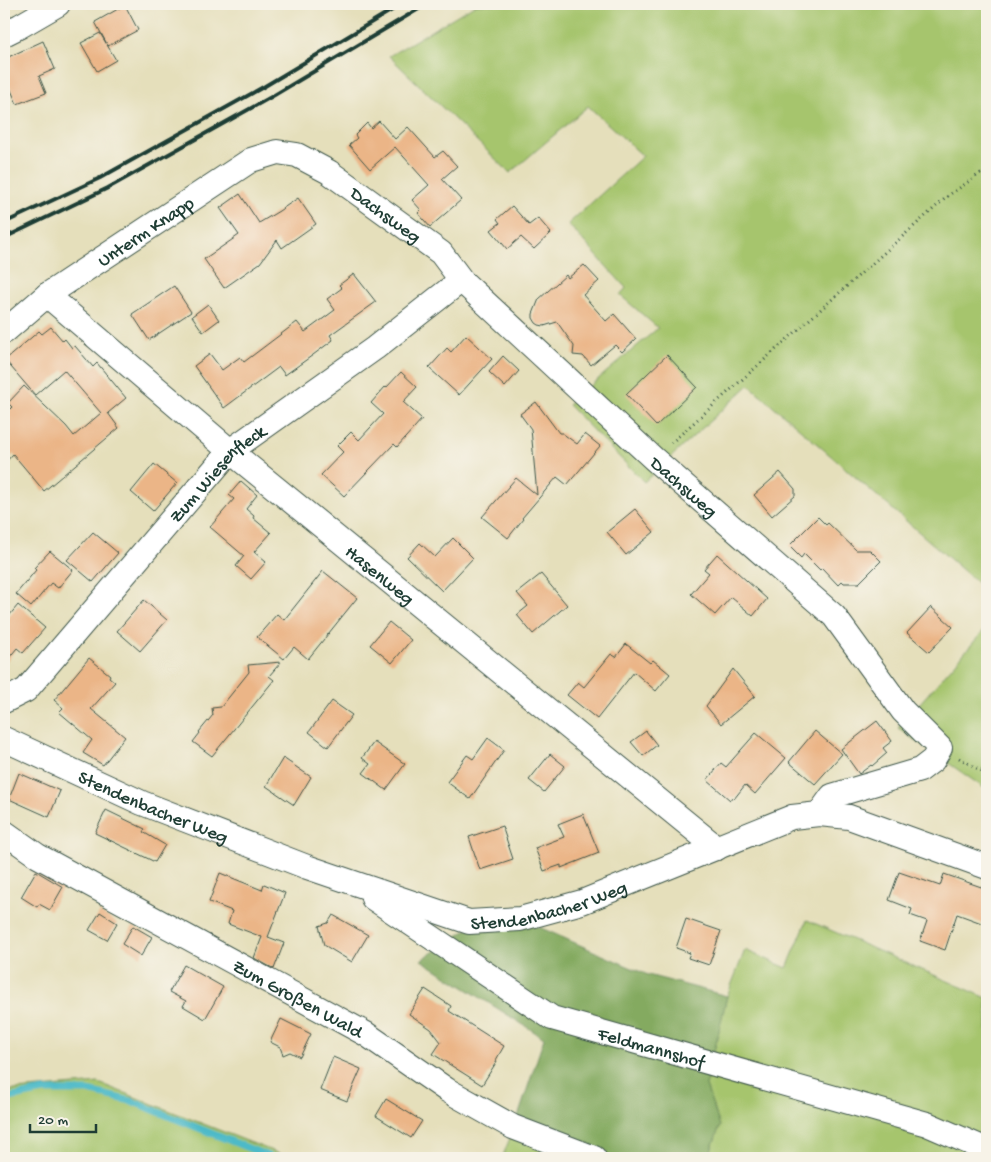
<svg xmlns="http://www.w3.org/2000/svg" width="991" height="1162" font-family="'Gochi Hand',sans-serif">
	<rect width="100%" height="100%" fill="#f7f3e8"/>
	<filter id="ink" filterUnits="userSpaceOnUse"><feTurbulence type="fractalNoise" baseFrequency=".02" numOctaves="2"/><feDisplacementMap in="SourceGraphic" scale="10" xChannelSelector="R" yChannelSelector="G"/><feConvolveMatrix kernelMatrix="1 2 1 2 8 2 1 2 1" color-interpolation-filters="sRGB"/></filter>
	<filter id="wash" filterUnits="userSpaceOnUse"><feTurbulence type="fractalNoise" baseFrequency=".0096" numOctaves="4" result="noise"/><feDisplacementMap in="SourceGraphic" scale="20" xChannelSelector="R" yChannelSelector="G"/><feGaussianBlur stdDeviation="1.12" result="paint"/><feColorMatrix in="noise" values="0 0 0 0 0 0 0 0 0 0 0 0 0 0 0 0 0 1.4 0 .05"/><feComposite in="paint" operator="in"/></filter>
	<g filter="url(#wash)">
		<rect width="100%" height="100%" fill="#e5dfbb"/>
		<g fill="#a6c56d" stroke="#628150">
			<path d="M476 4H987V591L749 385 644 482 568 405 658 328 620 295 626 288 568 224 643 156 588 106 510 173 389 56Z"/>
			<path d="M987 627V790L898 728Z"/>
			<path d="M807 920 987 998V1158H708L720 1126 706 1086 727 996 745 950 787 968Z"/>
			<path d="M99 1083 290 1158H4V1091Z"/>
			<path d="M517 1120 614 1158H502Z"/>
		</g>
		<path fill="#84aa60" stroke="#52744a" d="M498 909 648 975 727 996 706 1086 720 1126 708 1158H614L517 1120 544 1038 421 960Z"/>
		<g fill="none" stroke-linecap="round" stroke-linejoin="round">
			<path stroke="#4dbac8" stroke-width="7" d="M4 1099 44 1091H88L131 1101 273 1158"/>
		</g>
		<g id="blocks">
			<g fill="#ebb587">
				<path d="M125 5 138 30 108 46 95 22Z"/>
				<path d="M100 33 116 60 97 71 81 43Z"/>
				<path d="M43 41 55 69 39 76 46 93 17 104 4 74V59Z"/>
				<path d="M379 121 395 139 408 127 435 157 443 151 457 166 442 179 461 200 430 227 418 213 421 210 412 200 429 185 395 147 370 169 349 145 357 138 355 135 367 123 371 128Z"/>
				<path d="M240 194 259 223 279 211 298 198 316 224 282 248 277 240 260 263 224 288 204 259 239 235 220 208Z"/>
				<path d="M512 206 529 225 538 218 551 233 534 249 521 237 507 249 491 230 500 223 497 219Z"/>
				<path d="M584 265 599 281 583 295 606 321 614 314 636 339 622 352 615 345 591 365 583 356 573 355 574 346 557 322 544 326 539 325 536 323 533 318V314L539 299 566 275 568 278Z"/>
				<path d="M354 274 376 302 330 335 333 340 313 355 285 375 279 367 224 408 194 366 210 354 222 370 240 357 244 362 297 322 305 332 335 310 327 299 342 288 339 285Z"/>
				<path d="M174 286 191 312 149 340 132 314Z"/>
				<path d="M208 304 219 320 203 332 192 316Z"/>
				<path d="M51 327 63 341 65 339 72 348 75 346 93 367 97 363 126 398 108 413 119 428 44 491 13 454 4 464V415L12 407 8 403 24 386 66 426 74 436 101 413 64 370 35 395 5 360 39 331 42 334Z"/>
				<path d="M466 335 492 359 459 395 429 368 447 348 451 352Z"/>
				<path d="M667 355 697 387 656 426 626 394Z"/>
				<path d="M503 356 519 371 505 387 489 372Z"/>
				<path d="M401 372 417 387 403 402 422 419 397 447 394 444 344 496 321 475 343 452 337 446 351 432 359 440 383 414 371 403 385 387 386 388Z"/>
				<path d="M536 402 559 433H562L577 444 585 434 600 446 567 485 557 477 522 518 523 519 508 538 482 517 516 478 537 495 531 429 520 414Z"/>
				<path d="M154 464 177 483 153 511 131 492Z"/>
				<path d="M780 472 795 489V496L772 516 754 495Z"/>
				<path d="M241 481 257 495 246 509 254 516 253 518 271 533 254 552 266 562 251 579 236 566 244 556 210 527 234 499 229 495Z"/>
				<path d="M635 509 654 532 626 555 607 532Z"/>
				<path d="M818 517 826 525 828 523 856 550H870L881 561 859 583H844L842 581 838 585 822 568 820 570 804 554 801 558 789 546Z"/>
				<path d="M93 532 118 553 93 582 67 560Z"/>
				<path d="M453 538 473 558 442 591 407 557 420 543 435 557Z"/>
				<path d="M50 551 73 570 58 588 51 583 31 607 16 594 36 570 34 568Z"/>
				<path d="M717 554 767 599 753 616 731 597 715 615 691 594 709 573 704 569Z"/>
				<path d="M323 571 357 598 308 659 294 647 284 659 257 637 277 614 284 620Z"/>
				<path d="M541 574 567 605 533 634 517 615 528 606 517 593Z"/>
				<path d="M144 600 167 620 140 651 117 631Z"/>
				<path d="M18 605 45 628 23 653 17 648 4 664V622Z"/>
				<path d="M931 607 953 627 929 652 907 633Z"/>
				<path d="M389 622 411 640 392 663 370 645Z"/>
				<path d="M626 644 650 663 653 660 670 674 656 691 634 672 597 719 567 695 578 682 584 687 611 654 616 657Z"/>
				<path d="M89 658 110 675 109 677 115 682 91 709 125 737 103 765 83 753 92 740 59 712 63 708 54 700Z"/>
				<path d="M281 662 269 676 274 680 212 756 193 742 200 733 199 732 213 715 212 708 221 707 249 672 248 665Z"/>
				<path d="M733 669 755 696 721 724 706 706Z"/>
				<path d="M332 701 352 715 328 747 309 732Z"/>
				<path d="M877 721 892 741 883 748 887 753 872 766 871 765 859 774 841 749Z"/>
				<path d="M646 731 657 745 643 756 631 742Z"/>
				<path d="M815 731 842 754 815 784 789 762Z"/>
				<path d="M756 733 786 758 755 794 745 785 734 799 732 797 730 800 707 780 721 763 726 767Z"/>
				<path d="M488 738 504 750 470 799 447 782 467 755 473 759Z"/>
				<path d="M374 742 405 764 386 790 363 773 370 764 362 758Z"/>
				<path d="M550 754 565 766 544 792 529 780Z"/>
				<path d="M283 758 311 777 294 805 266 786Z"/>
				<path d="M19 773 60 791 49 817 9 799Z"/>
				<path d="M106 810 145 829 143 832 165 845 155 862 95 833Z"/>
				<path d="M583 814 599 853 561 868V865L544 871 535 848 564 837 558 824Z"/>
				<path d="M502 826 513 859 480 870 469 837Z"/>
				<path d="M36 871 63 887 50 910 39 904 37 907 21 897Z"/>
				<path d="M899 872 940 886 944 874 987 889V925L957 914 945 950 920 941 927 921 910 915 912 909 889 900Z"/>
				<path d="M220 873 262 890 264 884 285 893 268 937 284 943 274 969 254 958 262 937 228 924 232 911 209 902Z"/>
				<path d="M100 912 117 923 107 940 89 930Z"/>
				<path d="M333 915 368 935 352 962 324 945 319 926 328 923Z"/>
				<path d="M686 919 721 931 709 965 688 958 690 953 676 948Z"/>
				<path d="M133 926 152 937 141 956 122 944Z"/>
				<path d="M184 965 223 987 205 1019 183 1006 186 1001 169 992Z"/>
				<path d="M425 989 451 1006 449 1011 504 1046 496 1060 497 1061 482 1085 433 1054 441 1042 431 1029 409 1014Z"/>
				<path d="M281 1019 311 1034 300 1057 290 1052 283 1055 280 1047 270 1042Z"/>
				<path d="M333 1057 361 1069 347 1101 320 1090Z"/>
				<path d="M386 1099 422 1121 411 1138 376 1116Z"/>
			</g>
		</g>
	</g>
	<g filter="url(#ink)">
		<use href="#blocks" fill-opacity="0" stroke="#3d5548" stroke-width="1"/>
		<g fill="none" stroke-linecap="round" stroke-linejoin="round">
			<g stroke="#3d5548" stroke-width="26">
				<g id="street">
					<path d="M4 34 20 26 58 4"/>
					<path id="s1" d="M47 295 230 451 717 848"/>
					<path id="s2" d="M4 332 47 295 251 160 277 152 297 155 329 172 441 253 462 281 654 459 834 616 903 711 940 748 933 760 920 770 832 796 819 814"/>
					<path id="s3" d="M4 701 26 690 230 451 375 348 455 285 462 281"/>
					<path id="s4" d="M4 739 142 803 307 867 469 922 520 919 582 902 792 817 819 814 849 817 987 867"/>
					<path id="s5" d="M4 832 38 856 366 1034 447 1090 513 1127 594 1158"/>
					<path id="s6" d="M373 898 552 1018 927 1124 987 1150"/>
				</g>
			</g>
			<g stroke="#3d5548" stroke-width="3" stroke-dasharray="1 4" stroke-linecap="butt">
				<path d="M671 443 949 195 987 169"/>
				<path d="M959 758 987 774"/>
			</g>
			<use href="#street" stroke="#fff" stroke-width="24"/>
			<g stroke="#1f3d34" stroke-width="4">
				<path d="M4 223 100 178 265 86 402 4"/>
				<path d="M4 238 108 188 271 97 427 4"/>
			</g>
		</g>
	</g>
	<g text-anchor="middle" stroke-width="4" stroke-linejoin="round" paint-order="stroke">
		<g font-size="19" fill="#1f3d34" stroke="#f7f3e8">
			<text dy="7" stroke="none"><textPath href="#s2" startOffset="456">Dachsweg</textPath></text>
			<text dy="7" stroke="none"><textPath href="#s2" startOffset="174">Unterm Knapp</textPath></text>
			<text dy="7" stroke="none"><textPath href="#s3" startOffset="314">Zum Wiesenfleck</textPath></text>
			<text dy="7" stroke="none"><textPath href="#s2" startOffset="861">Dachsweg</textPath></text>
			<text dy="7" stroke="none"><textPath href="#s1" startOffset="435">Hasenweg</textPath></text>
			<text dy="7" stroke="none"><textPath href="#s4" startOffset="164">Stendenbacher Weg</textPath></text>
			<text dy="7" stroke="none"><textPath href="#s4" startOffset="582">Stendenbacher Weg</textPath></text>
			<text dy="7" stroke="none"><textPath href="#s5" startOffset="338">Zum Großen Wald</textPath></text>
			<text dy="7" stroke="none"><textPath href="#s6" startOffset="319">Feldmannshof</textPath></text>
		</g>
	</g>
	<rect width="991" height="1162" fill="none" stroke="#f7f3e8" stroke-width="20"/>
	<path d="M30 1124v8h66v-8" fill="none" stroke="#1f3d34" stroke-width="2.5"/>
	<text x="38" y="1124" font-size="15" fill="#1f3d34" stroke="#f7f3e8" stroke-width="4" paint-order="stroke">20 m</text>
</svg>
